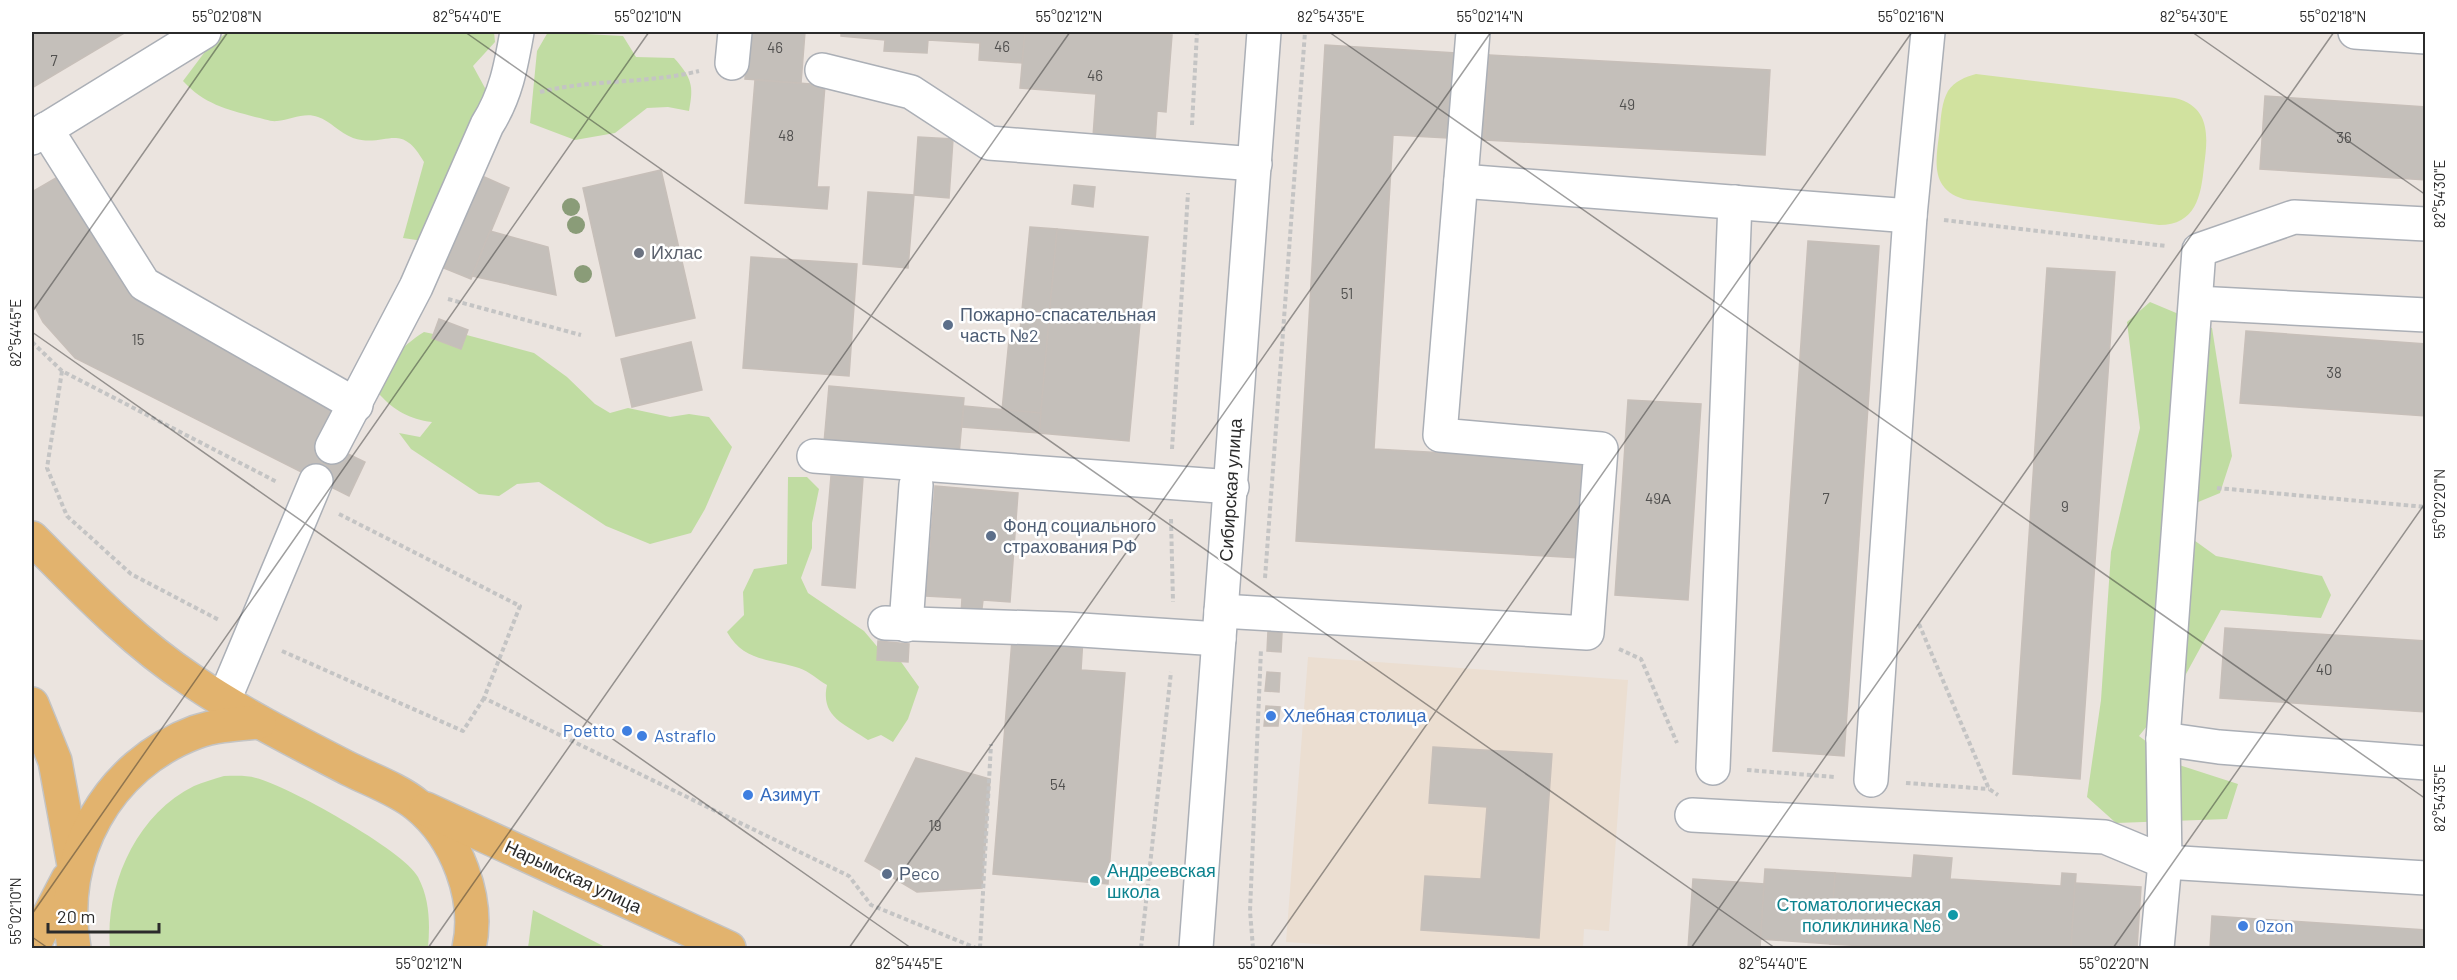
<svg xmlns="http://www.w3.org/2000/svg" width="2457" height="980" font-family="Barlow,sans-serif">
	<rect width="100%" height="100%" fill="#ebe4df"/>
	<path fill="#ebded1" d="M1308 657 1628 680 1609 931 1584 929 1583 948H1376L1286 942Z"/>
	<g fill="#c0dca2">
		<path d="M227 32H494L495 42 473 66 491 99 423 241 403 238 424 162C400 119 386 149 353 138 340 133 330 121 318 117 304 112 291 120 277 121 271 122 262 118 255 117 226 109 204 104 183 81L207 49Z"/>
		<path d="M548 32 623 36 636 57 674 58C692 78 694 86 689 111L668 107 647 108 615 133 575 140 530 123 537 51Z"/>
		<path d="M2150 302 2212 328 2232 456 2220 493 2162 517 2216 556 2322 576 2331 595 2321 618 2221 610 2180 685 2139 736 2176 764 2238 784 2227 819 2116 823 2087 797 2101 700 2111 552 2140 428 2127 322Z"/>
		<path d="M424 332 443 336 459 333 534 353 567 377 595 404 610 413 628 408 670 417 689 414 709 417 732 447 705 509 691 533 650 544 606 526 539 482 517 484 499 496 479 494 411 449 399 433 420 437 432 422C409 419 395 411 379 394 383 366 400 347 424 332Z"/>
		<path d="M788 477H807L819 489 812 523V548L801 578 808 593 864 631 880 650 899 659 919 687 908 719 893 742 881 735 868 740C845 724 820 717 827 685 818 680 809 671 799 668 769 658 744 662 727 632L744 615 743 592 754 569 787 564Z"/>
		<path d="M224 776C234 776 246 775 256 778 286 785 405 851 418 877 430 900 430 924 428 948H110C105 887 135 815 194 786 203 782 214 779 224 776Z"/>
		<path d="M533 910 607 948H528Z"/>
	</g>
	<path fill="#d1e29f" d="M1976 74 2175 98C2211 107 2208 137 2204 166 2201 196 2196 225 2159 225L1968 200C1928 191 1936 159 1940 128 1941 115 1942 102 1948 91 1955 81 1965 77 1976 74Z"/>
	<g fill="#c4bfba" stroke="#c7bfb9" stroke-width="1.5">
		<path d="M32 32H126L32 88Z"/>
		<path d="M748 32H805L801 83 745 79Z"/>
		<path d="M841 32H1025L1022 63 979 60 980 43 928 40 927 53 884 51 885 40 841 36Z"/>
		<path d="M1025 32H1133L1172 35 1166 112 1157 111 1155 142 1093 137 1096 94 1020 88Z"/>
		<path d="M1325 45 1489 55 1485 140 1393 135 1374 449 1586 461 1580 558 1296 541Z"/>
		<path d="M1489 55 1770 70 1765 155 1485 140Z"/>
		<path d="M755 80 825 85 817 187H829L827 209 745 203Z"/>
		<path d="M2265 96 2426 107V180L2260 169Z"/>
		<path d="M918 137 953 139 949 198 914 195Z"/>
		<path d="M661 170 695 318 616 336 583 188Z"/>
		<path d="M61 175 120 272 336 401 317 439 365 462 349 496 75 358 43 322 32 301V192Z"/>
		<path d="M482 176 509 188 471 279 444 268Z"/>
		<path d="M1074 185 1095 187 1093 207 1072 204Z"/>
		<path d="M868 192 914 195 908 268 863 264Z"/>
		<path d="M1030 227 1057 229 1041 413 1002 410 1009 340 1019 341Z"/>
		<path d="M1057 229 1148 237 1129 441 1039 433Z"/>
		<path d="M490 231 548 247 556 295 472 276Z"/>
		<path d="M1808 241 1879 246 1844 756 1773 751Z"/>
		<path d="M751 257 857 264 849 376 743 368Z"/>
		<path d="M2047 268 2115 272 2080 779 2013 774Z"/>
		<path d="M439 319 468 330 461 349 432 338Z"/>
		<path d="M2246 331 2426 344V416L2240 403Z"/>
		<path d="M691 342 702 390 632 407 621 359Z"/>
		<path d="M829 386 964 398 959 455 824 443Z"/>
		<path d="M1628 400 1701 404 1688 600 1615 595Z"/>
		<path d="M964 406 1041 413 1039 433 962 427Z"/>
		<path d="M831 476 863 478 855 588 822 585Z"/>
		<path d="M935 486 1018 493 1010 602 983 600 981 617 961 616 962 598 926 596Z"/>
		<path d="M2225 628 2426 641V712L2220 698Z"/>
		<path d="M1268 631 1282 633 1281 652 1267 651Z"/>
		<path d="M1083 638 1081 670 1125 673 1108 884 993 874 1012 640Z"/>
		<path d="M878 641 909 644 908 662 877 660Z"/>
		<path d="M1267 672 1280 673 1279 692 1265 691Z"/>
		<path d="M1266 706 1280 707 1278 726H1264Z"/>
		<path d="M1433 747 1552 754 1539 938 1421 930 1425 876 1481 879 1487 807 1429 803Z"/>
		<path d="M916 758 990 779 982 888 917 892 865 861Z"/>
		<path d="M1914 855 1952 858 1950 879 2061 886 2062 873 2076 874 2071 948H1901L1830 944 1835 873 1912 878Z"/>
		<path d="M1765 869 1835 873 1830 944 1760 939Z"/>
		<path d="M1693 879 1764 884 1760 948H1688Z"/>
		<path d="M2075 883 2141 887 2137 948H2071Z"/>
		<path d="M2212 916 2426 930V948H2210Z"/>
	</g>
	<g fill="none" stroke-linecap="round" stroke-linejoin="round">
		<g stroke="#abafb6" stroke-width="36">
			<g id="minor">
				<path d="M2355 32 2426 37"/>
				<path d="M732 63 735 32"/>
				<path d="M822 70 911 92 989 143 1255 164"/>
				<path d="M46 129 144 284 356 405"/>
				<path d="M32 138 204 32"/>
				<path d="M1461 181 1910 216"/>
				<path d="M2196 303 2426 315"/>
				<path d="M332 447 416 287 487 125C506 95 511 66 517 32"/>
				<path d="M814 456 1232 487"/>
				<path d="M1221 611 1587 633 1601 449 1440 435 1473 32"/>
				<path d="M885 623 1066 629 1219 639"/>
				<path d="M906 625 916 485"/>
				<path d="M224 700 316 481"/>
				<path d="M2163 739 2219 747 2426 763"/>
				<path d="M1713 768 1735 202"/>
				<path d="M1871 780 1910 216 1928 32"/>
				<path d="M1692 815 2105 837 2165 862 2426 878"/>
				<path d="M1196 948 1264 32"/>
				<path d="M2157 948 2165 862 2163 739 2199 250 2294 217 2426 224"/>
			</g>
		</g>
		<g stroke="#c4c4c4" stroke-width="36">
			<g id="major">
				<path d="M32 538C82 588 131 640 191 680 241 714 295 741 349 769 371 780 399 790 417 805 457 837 480 899 469 948"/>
				<path d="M32 704 55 761 74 865"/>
				<path d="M426 809 729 948"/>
				<path d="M32 948 68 879"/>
				<path d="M74 948C57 856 107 765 196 732 216 725 237 724 259 722"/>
			</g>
		</g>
		<g stroke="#c4c4c4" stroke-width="4" stroke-dasharray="4.5 3" stroke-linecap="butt">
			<path d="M540 92C592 79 647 84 699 71"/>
			<path d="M1192 125 1197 32"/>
			<path d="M1944 220 2166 246"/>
			<path d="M448 299 581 335"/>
			<path d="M32 342 62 371 277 482"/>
			<path d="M62 371 47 468 67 516 131 574 219 620"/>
			<path d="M1172 449 1188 193"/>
			<path d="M2217 488 2426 507"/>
			<path d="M339 514 520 606 484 698 849 876 871 905 976 948"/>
			<path d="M1171 519 1173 602"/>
			<path d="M1265 578 1305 32"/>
			<path d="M1919 624 1989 789 1998 795"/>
			<path d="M1619 649 1641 659 1677 743"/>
			<path d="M282 651 463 731 484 698"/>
			<path d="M1747 770 1835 777"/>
			<path d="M1906 783 1989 789"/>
			<path d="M980 948 991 744"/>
			<path d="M1141 948 1171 672"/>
			<path d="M1253 948 1250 911 1261 649"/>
		</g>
		<use href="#minor" stroke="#fff" stroke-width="33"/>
		<use href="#major" stroke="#e2b36e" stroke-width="33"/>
	</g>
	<g fill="#8a9c78">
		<circle cx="571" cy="207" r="9"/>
		<circle cx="576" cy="225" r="9"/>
		<circle cx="583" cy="274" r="9"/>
	</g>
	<path fill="none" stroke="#2b2b2b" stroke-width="1.5" stroke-opacity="0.45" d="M465 32 1775 948M1329 32 2426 799M2192 32 2426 195M32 312 228 32M32 332 911 948M32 914 649 32M32 937 48 948M428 948 1070 32M849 948 1491 32M1270 948 1912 32M1691 948 2334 32M2113 948 2426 502"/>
	<circle fill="#6b7280" stroke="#fff" stroke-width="2" cx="639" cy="253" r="6"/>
	<g fill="#5c6f8a" stroke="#fff" stroke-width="2">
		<circle cx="948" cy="325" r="6"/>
		<circle cx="991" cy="536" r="6"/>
		<circle cx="887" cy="874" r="6"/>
	</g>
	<g fill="#3f7fe0" stroke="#fff" stroke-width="2">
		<circle cx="1271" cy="716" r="6"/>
		<circle cx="627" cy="731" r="6"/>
		<circle cx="642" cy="736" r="6"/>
		<circle cx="748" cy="795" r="6"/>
		<circle cx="2243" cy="926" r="6"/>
	</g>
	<g fill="#0f9aa8" stroke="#fff" stroke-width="2">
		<circle cx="1095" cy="881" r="6"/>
		<circle cx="1953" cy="915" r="6"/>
	</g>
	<g text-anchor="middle" stroke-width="5" stroke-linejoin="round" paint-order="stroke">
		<g font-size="15" fill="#51504f">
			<text x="1002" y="52">46</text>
			<text x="775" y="53">46</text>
			<text x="54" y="66">7</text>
			<text x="1095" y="81">46</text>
			<text x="1627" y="110">49</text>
			<text x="786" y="141">48</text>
			<text x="2344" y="143">36</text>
			<text x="1347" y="299">51</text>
			<text x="138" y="345">15</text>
			<text x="2334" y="378">38</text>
			<text x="1658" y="504">49А</text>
			<text x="1826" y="504">7</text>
			<text x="2065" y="512">9</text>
			<text x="2324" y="675">40</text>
			<text x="1058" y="790">54</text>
			<text x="935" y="831">19</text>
		</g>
		<g font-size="18" fill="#5b616d" stroke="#fff" text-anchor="start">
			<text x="651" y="259">Ихлас</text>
		</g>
		<g font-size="18" fill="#4e5e75" stroke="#fff" text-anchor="start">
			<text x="960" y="321">Пожарно-спасательная<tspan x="960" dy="21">часть №2</tspan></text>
			<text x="1003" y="532">Фонд социального<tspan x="1003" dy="21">страхования РФ</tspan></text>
			<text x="899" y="880">Рeco</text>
		</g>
		<g font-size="18" fill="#2b2b2b" stroke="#fff">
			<text transform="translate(1231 490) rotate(-86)" y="6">Сибирская улица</text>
			<text transform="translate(573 877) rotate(25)" y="6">Нарымская улица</text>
		</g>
		<g font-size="18" fill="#366cbe" stroke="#fff" text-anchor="start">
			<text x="1283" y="722">Хлебная столица</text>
			<text x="615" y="737" text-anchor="end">Poetto</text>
			<text x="654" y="742">Astraflo</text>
			<text x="760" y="801">Азимут</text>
			<text x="2255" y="932">Ozon</text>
		</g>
		<g font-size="18" fill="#0d838f" stroke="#fff" text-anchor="start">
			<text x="1107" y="877">Андреевская<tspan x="1107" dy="21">школа</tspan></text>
			<text x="1941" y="911" text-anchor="end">Стоматологическая<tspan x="1941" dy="21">поликлиника №6</tspan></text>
		</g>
	</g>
	<rect width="2457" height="980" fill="none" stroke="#ffffff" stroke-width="66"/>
	<path d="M48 923v9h111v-9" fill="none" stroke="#2b2b2b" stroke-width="3"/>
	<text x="57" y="923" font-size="18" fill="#2b2b2b" stroke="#ffffff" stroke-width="4.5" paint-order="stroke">20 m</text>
	<rect x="33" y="33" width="2391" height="914" fill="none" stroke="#2b2b2b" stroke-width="2"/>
	<g font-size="15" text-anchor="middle" fill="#2b2b2b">
		<text x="227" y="22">55°02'08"N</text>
		<text x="467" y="22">82°54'40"E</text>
		<text x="648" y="22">55°02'10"N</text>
		<text x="1069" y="22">55°02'12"N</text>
		<text x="1331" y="22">82°54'35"E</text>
		<text x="1490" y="22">55°02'14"N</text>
		<text x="1911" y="22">55°02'16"N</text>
		<text x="2194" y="22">82°54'30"E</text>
		<text x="2333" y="22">55°02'18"N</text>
		<text transform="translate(2440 194) rotate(-90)" y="5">82°54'30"E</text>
		<text transform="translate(16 333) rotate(-90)" y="5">82°54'45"E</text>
		<text transform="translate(2440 504) rotate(-90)" y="5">55°02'20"N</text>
		<text transform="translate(2440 798) rotate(-90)" y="5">82°54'35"E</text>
		<text transform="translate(16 911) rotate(-90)" y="5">55°02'10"N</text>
		<text x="429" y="969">55°02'12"N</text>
		<text x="909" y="969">82°54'45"E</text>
		<text x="1271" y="969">55°02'16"N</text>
		<text x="1773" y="969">82°54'40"E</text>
		<text x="2114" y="969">55°02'20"N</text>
	</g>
</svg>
